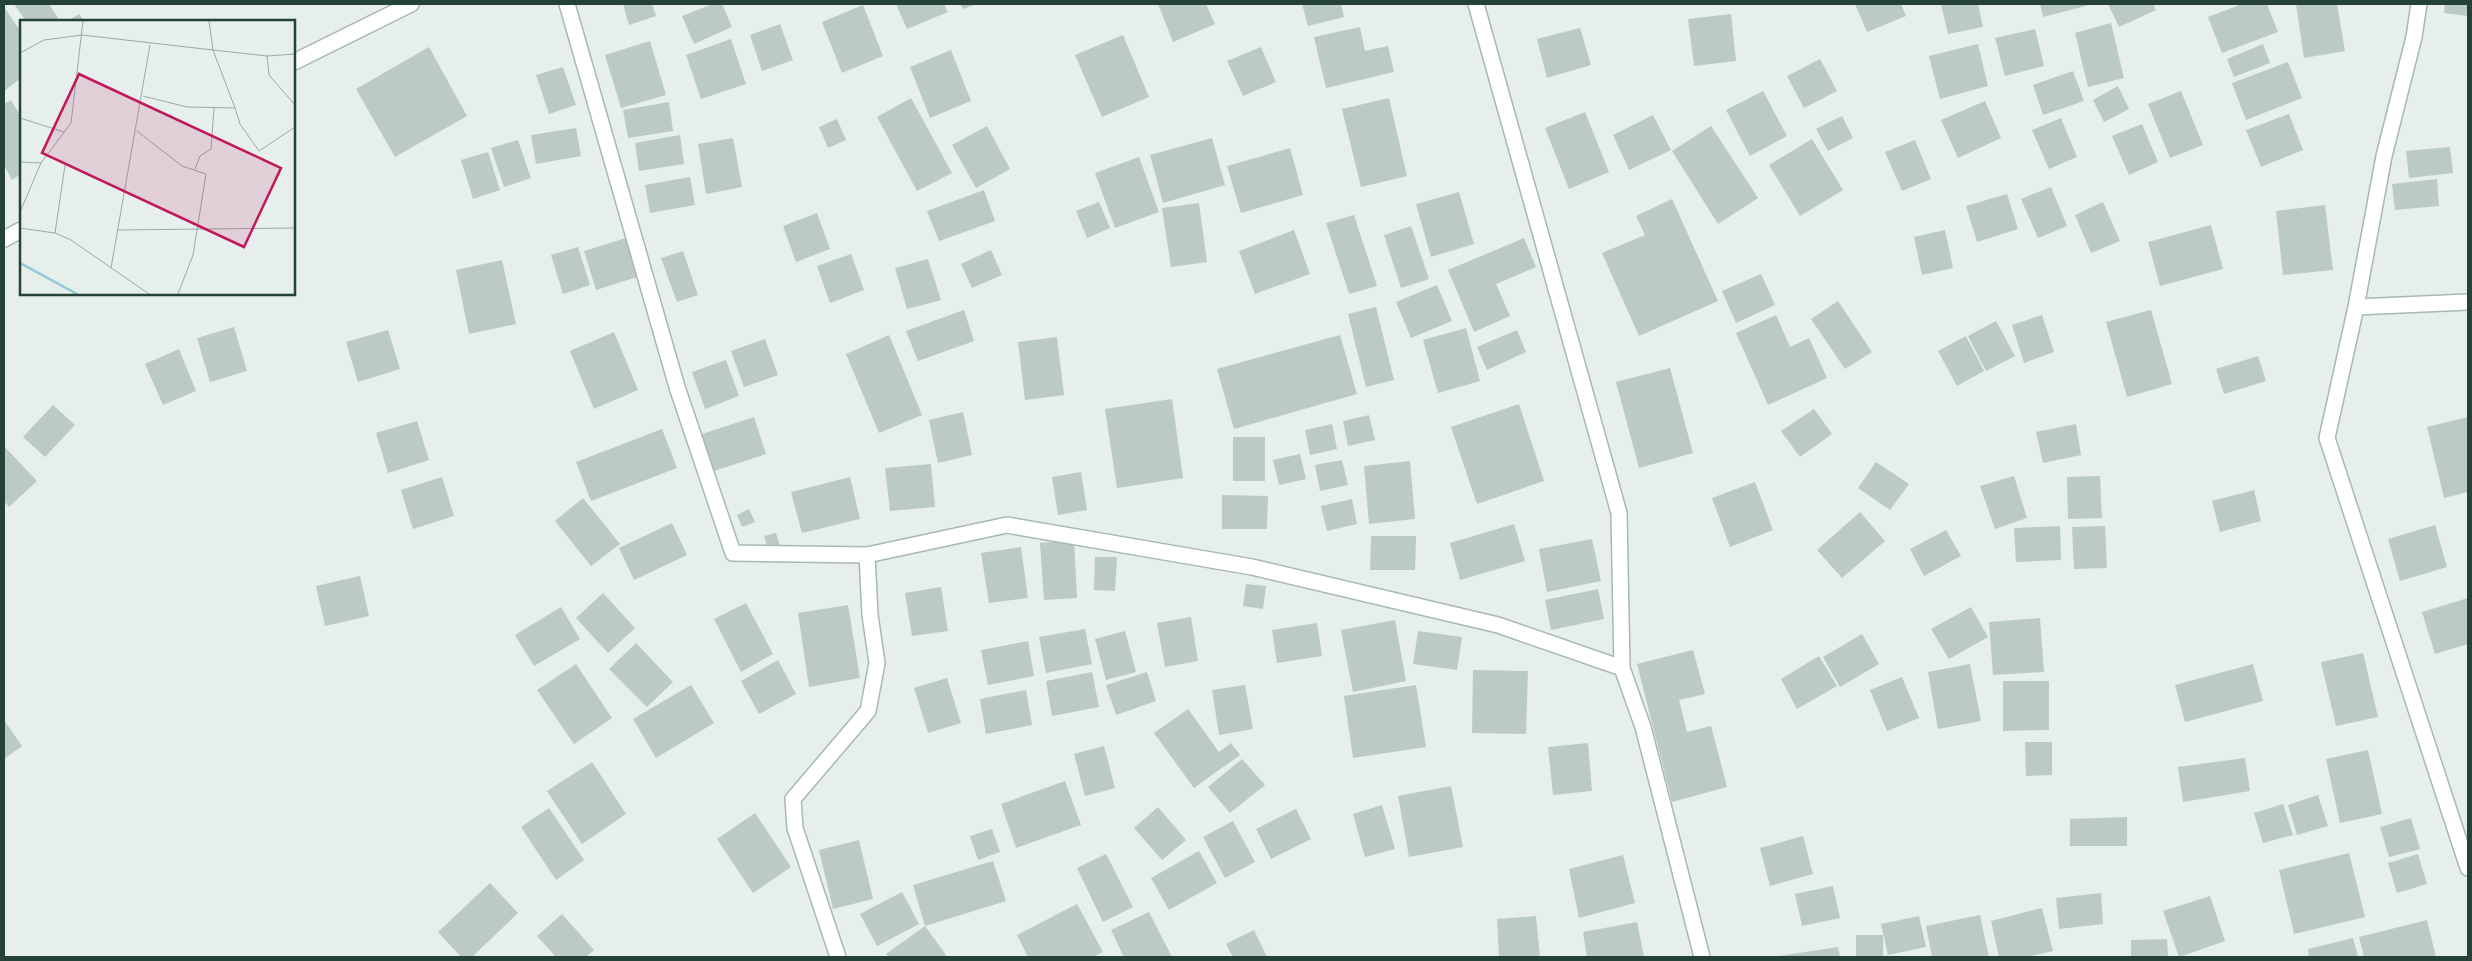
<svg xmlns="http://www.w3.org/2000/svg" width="2472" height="961" font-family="Quicksand,sans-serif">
	<rect width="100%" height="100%" fill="#e6efeb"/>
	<g fill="#bbcac4">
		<path d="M14 4H49L60 21H26Z"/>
		<path d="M623 4H652L656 16 629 25Z"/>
		<path d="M713 4H722L732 27 694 44 682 16Z"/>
		<path d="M896 4H944L948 12 907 29Z"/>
		<path d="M960 4H976L963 9Z"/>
		<path d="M1158 4H1206L1215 24 1173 42Z"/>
		<path d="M1302 4H1341L1344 17 1308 26Z"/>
		<path d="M1855 4H1901L1906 16 1867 32Z"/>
		<path d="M1941 4H1978L1983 27 1948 34Z"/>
		<path d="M2040 4H2093L2043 17Z"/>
		<path d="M2108 4H2153L2156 10 2119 27Z"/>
		<path d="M2242 4H2267L2278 32 2222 53 2208 17Z"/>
		<path d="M2296 4H2337L2345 51 2304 58Z"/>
		<path d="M2445 4H2468V16L2444 13Z"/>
		<path d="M863 5 883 56 842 73 822 22Z"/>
		<path d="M4 7 21 32V78L4 91Z"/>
		<path d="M79 14 84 21H68Z"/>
		<path d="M1731 14 1736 61 1694 66 1688 19Z"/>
		<path d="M2111 23 2124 78 2088 87 2075 33Z"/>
		<path d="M780 24 793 60 762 71 750 35Z"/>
		<path d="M1360 27 1365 51 1388 46 1394 72 1326 88 1314 37Z"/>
		<path d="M1580 28 1591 65 1547 78 1537 39Z"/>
		<path d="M2035 29 2044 66 2005 76 1995 38Z"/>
		<path d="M1123 35 1149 97 1102 117 1075 55Z"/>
		<path d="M731 39 746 84 701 99 686 55Z"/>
		<path d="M650 41 666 95 621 108 605 55Z"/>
		<path d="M1978 44 1988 86 1940 99 1929 56Z"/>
		<path d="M2263 44 2270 63 2234 77 2227 59Z"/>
		<path d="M429 47 467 116 395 157 356 89Z"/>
		<path d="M1261 47 1276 82 1243 96 1227 61Z"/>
		<path d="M951 50 971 101 930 118 910 67Z"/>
		<path d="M1820 59 1837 91 1804 108 1787 76Z"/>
		<path d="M2288 62 2302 98 2246 120 2232 83Z"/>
		<path d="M563 67 576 105 549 114 536 75Z"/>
		<path d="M2073 71 2084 101 2043 115 2033 85Z"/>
		<path d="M2118 86 2129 109 2104 122 2093 100Z"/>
		<path d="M1763 91 1787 136 1750 156 1726 110Z"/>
		<path d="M2181 91 2203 145 2170 158 2148 104Z"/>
		<path d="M911 98 952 173 917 191 877 117Z"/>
		<path d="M1389 98 1407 176 1361 187 1342 109Z"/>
		<path d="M11 100 21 117V174L12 180 4 165V104Z"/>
		<path d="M1985 101 2001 138 1958 158 1941 120Z"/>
		<path d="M669 102 673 131 628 138 623 110Z"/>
		<path d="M1585 112 1609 172 1569 189 1545 128Z"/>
		<path d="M2289 114 2303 150 2261 167 2246 130Z"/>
		<path d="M1653 115 1671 150 1629 170 1613 135Z"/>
		<path d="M1842 116 1853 138 1828 151 1816 129Z"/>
		<path d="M2061 118 2077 157 2049 169 2032 130Z"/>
		<path d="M837 119 846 140 828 148 819 127Z"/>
		<path d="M2142 124 2158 162 2129 175 2112 136Z"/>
		<path d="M987 126 1010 169 976 188 952 145Z"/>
		<path d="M1711 126 1758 198 1718 224 1672 151Z"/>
		<path d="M576 128 581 156 536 164 531 135Z"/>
		<path d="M680 135 684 164 639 171 635 143Z"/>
		<path d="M733 138 742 187 706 194 698 144Z"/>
		<path d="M1212 138 1225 185 1163 203 1150 155Z"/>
		<path d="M1812 139 1843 190 1800 216 1769 165Z"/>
		<path d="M518 140 531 178 504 187 491 148Z"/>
		<path d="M1915 140 1931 179 1902 191 1885 152Z"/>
		<path d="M2450 147 2453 173 2409 178 2406 151Z"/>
		<path d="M1290 148 1303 195 1241 213 1227 166Z"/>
		<path d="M488 152 500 190 473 199 461 160Z"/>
		<path d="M1139 157 1159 212 1115 228 1095 173Z"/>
		<path d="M690 177 695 205 650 213 645 185Z"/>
		<path d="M2437 179 2439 206 2395 210 2392 184Z"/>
		<path d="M2051 187 2067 226 2038 238 2021 199Z"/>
		<path d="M984 190 995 221 939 241 927 211Z"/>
		<path d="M1459 192 1474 244 1431 257 1416 204Z"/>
		<path d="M2007 194 2018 229 1977 242 1966 206Z"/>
		<path d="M1672 199 1718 301 1639 336 1602 253 1645 235 1636 216Z"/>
		<path d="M1099 202 1110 228 1087 238 1076 211Z"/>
		<path d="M2103 202 2120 241 2091 253 2075 215Z"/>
		<path d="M1199 203 1207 262 1171 267 1162 208Z"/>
		<path d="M2325 205 2333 270 2283 275 2276 211Z"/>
		<path d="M817 213 830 249 796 262 783 226Z"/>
		<path d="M1354 215 1377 286 1349 294 1326 223Z"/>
		<path d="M2211 225 2223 269 2160 286 2148 242Z"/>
		<path d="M1411 226 1429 279 1401 288 1384 235Z"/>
		<path d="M1294 230 1310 274 1255 294 1239 251Z"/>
		<path d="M1945 230 1953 268 1922 275 1914 237Z"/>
		<path d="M626 238 637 277 596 290 584 251Z"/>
		<path d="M1524 238 1536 267 1496 284 1510 316 1474 332 1448 270Z"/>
		<path d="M578 247 590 285 563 294 551 255Z"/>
		<path d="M991 250 1002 275 972 288 961 264Z"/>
		<path d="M683 251 698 295 677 302 661 258Z"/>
		<path d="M851 254 864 290 830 303 817 266Z"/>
		<path d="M928 259 941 300 907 309 895 268Z"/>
		<path d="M502 260 516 324 469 334 456 270Z"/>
		<path d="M1761 274 1775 305 1736 323 1722 291Z"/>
		<path d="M1437 285 1452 321 1411 338 1396 302Z"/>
		<path d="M1838 301 1872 352 1845 369 1811 319Z"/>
		<path d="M1376 307 1394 380 1366 387 1348 314Z"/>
		<path d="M964 310 974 341 918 361 906 331Z"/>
		<path d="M2151 310 2172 384 2127 397 2106 322Z"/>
		<path d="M1776 315 1790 347 1809 338 1827 378 1768 405 1736 333Z"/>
		<path d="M2042 315 2054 352 2024 363 2012 325Z"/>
		<path d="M1996 321 2015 356 1986 371 1968 336Z"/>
		<path d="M234 327 247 371 210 382 197 338Z"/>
		<path d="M1466 328 1480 381 1438 393 1423 340Z"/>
		<path d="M388 330 400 369 358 382 346 342Z"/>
		<path d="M1517 330 1526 352 1487 370 1477 347Z"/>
		<path d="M614 332 638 390 594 409 570 351Z"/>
		<path d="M889 335 922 415 879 433 846 354Z"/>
		<path d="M1340 335 1357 394 1234 429 1217 369Z"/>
		<path d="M1966 336 1984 371 1957 386 1938 351Z"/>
		<path d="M1057 337 1064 395 1025 400 1018 342Z"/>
		<path d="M765 339 778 375 744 387 731 351Z"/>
		<path d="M179 349 196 391 163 405 145 364Z"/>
		<path d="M2258 356 2266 381 2224 394 2216 369Z"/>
		<path d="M726 360 739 396 705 409 692 372Z"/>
		<path d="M1670 368 1693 453 1639 468 1616 382Z"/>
		<path d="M1172 399 1183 478 1117 488 1105 409Z"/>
		<path d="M1519 404 1544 481 1477 504 1451 427Z"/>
		<path d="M53 405 75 425 45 457 23 437Z"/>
		<path d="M1814 409 1832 434 1800 457 1781 431Z"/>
		<path d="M963 412 972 455 938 463 929 420Z"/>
		<path d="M1369 415 1375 440 1348 446 1343 421Z"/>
		<path d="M754 417 766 454 714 471 702 434Z"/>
		<path d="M2468 417V492L2444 498 2427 427Z"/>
		<path d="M417 421 429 460 388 473 376 433Z"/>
		<path d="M1332 424 1337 449 1310 455 1305 430Z"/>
		<path d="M2076 424 2081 455 2043 463 2036 432Z"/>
		<path d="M662 429 677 468 591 501 576 462Z"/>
		<rect x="1233" y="437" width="32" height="44"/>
		<path d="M4 446 37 481 9 507 4 501Z"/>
		<path d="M1300 454 1306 479 1279 485 1273 460Z"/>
		<path d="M1342 460 1348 485 1320 491 1315 465Z"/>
		<path d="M1410 461 1415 519 1369 524 1364 466Z"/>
		<path d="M1876 462 1909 484 1890 510 1858 488Z"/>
		<path d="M931 464 935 507 890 511 885 468Z"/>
		<path d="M1081 472 1087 510 1058 515 1052 477Z"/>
		<path d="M2014 476 2027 518 1995 529 1980 486Z"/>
		<path d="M2100 476 2102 518 2068 519 2067 477Z"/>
		<path d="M442 477 454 516 413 529 401 490Z"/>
		<path d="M850 477 860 519 802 533 791 492Z"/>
		<path d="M1755 482 1773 530 1730 547 1712 498Z"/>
		<path d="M2254 490 2261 521 2220 532 2212 501Z"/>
		<path d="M1222 495 1268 496 1267 529H1222Z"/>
		<path d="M583 498 620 544 591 566 555 521Z"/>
		<path d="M1352 499 1357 524 1327 531 1321 506Z"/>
		<path d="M749 509 755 522 742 527 737 515Z"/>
		<path d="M1860 512 1885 541 1842 578 1817 550Z"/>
		<path d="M672 523 687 555 634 580 619 548Z"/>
		<path d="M1514 524 1525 561 1460 580 1450 543Z"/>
		<path d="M2435 525 2447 567 2400 581 2388 539Z"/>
		<path d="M2060 526 2061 560 2016 562 2014 528Z"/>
		<path d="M2105 526 2107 568 2074 569 2072 527Z"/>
		<path d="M1946 530 1961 556 1924 576 1910 549Z"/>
		<path d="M776 533 780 546 768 550 764 536Z"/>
		<path d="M1371 536H1416L1415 570H1370Z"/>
		<path d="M1592 539 1601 581 1547 592 1539 549Z"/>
		<path d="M1074 540 1077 598 1044 600 1040 543Z"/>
		<path d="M1021 547 1028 598 989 603 981 553Z"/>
		<path d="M1095 557H1117L1115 591 1094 590Z"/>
		<path d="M360 576 369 616 325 626 316 586Z"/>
		<path d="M1246 584 1266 586 1263 609 1243 606Z"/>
		<path d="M941 587 948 631 912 636 905 593Z"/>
		<path d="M1598 589 1604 619 1551 630 1545 600Z"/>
		<path d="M603 593 635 628 608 653 576 618Z"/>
		<path d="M2468 598V644L2435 654 2422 612Z"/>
		<path d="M746 603 773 654 741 672 714 619Z"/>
		<path d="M848 605 860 678 809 687 798 613Z"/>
		<path d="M561 607 580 639 534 666 515 635Z"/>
		<path d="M1971 607 1988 637 1949 659 1931 629Z"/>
		<path d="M1191 617 1198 661 1165 667 1157 623Z"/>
		<path d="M2040 618 2044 672 1993 675 1989 622Z"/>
		<path d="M1395 620 1406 681 1353 692 1341 630Z"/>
		<path d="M1317 623 1322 656 1277 663 1272 630Z"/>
		<path d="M1085 629 1092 664 1046 673 1039 637Z"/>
		<path d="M1125 631 1136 672 1106 680 1095 639Z"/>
		<path d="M1418 631 1462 637 1457 670 1413 664Z"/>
		<path d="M1862 634 1879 664 1840 687 1823 657Z"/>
		<path d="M1028 641 1034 676 988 685 981 650Z"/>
		<path d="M636 643 673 682 647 707 609 669Z"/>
		<path d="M1693 650 1705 694 1679 700 1687 732 1711 726 1727 787 1672 802 1637 664Z"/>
		<path d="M2363 653 2378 717 2336 726 2321 662Z"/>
		<path d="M1819 656 1837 686 1797 709 1781 679Z"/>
		<path d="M778 660 796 694 759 714 741 681Z"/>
		<path d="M576 664 612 718 574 744 537 690Z"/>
		<path d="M1970 664 1981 721 1938 729 1928 672Z"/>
		<path d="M2253 664 2263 701 2185 722 2175 685Z"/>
		<path d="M1473 670 1528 671 1526 734 1472 733Z"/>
		<path d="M1092 672 1099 707 1052 716 1046 681Z"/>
		<path d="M1147 672 1156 701 1116 715 1106 685Z"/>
		<path d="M1902 677 1919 718 1887 731 1870 690Z"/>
		<path d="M947 678 961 723 928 733 914 688Z"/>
		<path d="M2003 681H2049V730L2003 731Z"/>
		<path d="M691 685 714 723 656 758 633 719Z"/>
		<path d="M1245 685 1253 729 1219 735 1212 690Z"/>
		<path d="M1416 685 1426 747 1353 758 1344 696Z"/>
		<path d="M1026 690 1032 725 986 734 980 699Z"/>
		<path d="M1188 709 1219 752 1231 743 1240 755 1194 788 1154 733Z"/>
		<path d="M4 720 22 746 4 759Z"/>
		<path d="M2025 742H2052V775L2026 776Z"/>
		<path d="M1588 743 1592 791 1553 795 1548 747Z"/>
		<path d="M1104 746 1115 788 1085 796 1074 754Z"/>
		<path d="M2368 750 2382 814 2340 823 2326 759Z"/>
		<path d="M2245 758 2250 791 2183 802 2178 767Z"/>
		<path d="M1242 759 1265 785 1230 813 1208 787Z"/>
		<path d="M592 762 626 814 582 844 547 791Z"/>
		<path d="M1065 781 1081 825 1016 848 1001 804Z"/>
		<path d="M1451 786 1463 847 1409 857 1398 796Z"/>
		<path d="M2318 795 2328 826 2297 835 2288 805Z"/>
		<path d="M2283 804 2293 835 2263 843 2254 813Z"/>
		<path d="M1382 805 1395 849 1365 857 1353 814Z"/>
		<path d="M1158 807 1186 840 1162 860 1134 828Z"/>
		<path d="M549 808 584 860 556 880 521 827Z"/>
		<path d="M1296 809 1311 839 1271 859 1256 829Z"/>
		<path d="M755 813 791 867 753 893 717 839Z"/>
		<path d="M2127 817V846H2070V819Z"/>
		<path d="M2411 818 2420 849 2389 857 2380 827Z"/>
		<path d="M1233 821 1255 862 1225 878 1203 837Z"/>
		<path d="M992 829 1000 852 978 860 970 836Z"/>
		<path d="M1803 836 1813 874 1770 886 1760 848Z"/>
		<path d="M859 840 873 899 833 909 819 850Z"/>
		<path d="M1199 851 1217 883 1169 910 1151 878Z"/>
		<path d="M2349 853 2365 917 2294 934 2279 870Z"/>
		<path d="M1106 854 1133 907 1103 922 1077 868Z"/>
		<path d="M2418 854 2427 884 2397 893 2388 863Z"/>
		<path d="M1623 855 1635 903 1579 918 1569 869Z"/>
		<path d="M993 861 1006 901 925 926 913 885Z"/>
		<path d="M490 883 518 913 472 957H461L438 932Z"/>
		<path d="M1833 886 1840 918 1802 926 1795 894Z"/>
		<path d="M902 892 919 924 877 946 860 914Z"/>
		<path d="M2101 893 2103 924 2059 929 2056 898Z"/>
		<path d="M2210 896 2225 941 2179 957 2163 911Z"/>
		<path d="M1077 904 1103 952 1093 957H1028L1017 935Z"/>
		<path d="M2042 908 2053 951 2026 957H1999L1991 921Z"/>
		<path d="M1149 912 1172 957H1124L1111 930Z"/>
		<path d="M562 914 594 950 586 957H556L537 936Z"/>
		<path d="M1980 915 1989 957H1932L1926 926Z"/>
		<path d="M1536 916 1540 957H1499L1497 919Z"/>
		<path d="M1919 916 1926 947 1888 955 1881 924Z"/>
		<path d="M2427 920 2436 957H2364L2359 937Z"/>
		<path d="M1637 922 1644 957H1587L1583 932Z"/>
		<path d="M925 926 946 955 943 957H889L886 954Z"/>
		<path d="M1254 930 1267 957H1233L1226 944Z"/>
		<rect x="1856" y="935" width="27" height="22"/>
		<path d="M2353 938 2358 957H2309L2308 949Z"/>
		<path d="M2167 939 2168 957H2131V940Z"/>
		<path d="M1838 947 1840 957H1779V956Z"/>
	</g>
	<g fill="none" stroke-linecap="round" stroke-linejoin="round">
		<g stroke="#a8b8b2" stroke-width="18">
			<g id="street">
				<path d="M567 4 677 387 733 553 867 555 1007 525 1252 567 1498 625 1622 668"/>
				<path d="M1476 4 1619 513 1622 668 1643 727 1702 957"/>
				<path d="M2419 4 2414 37 2384 156 2356 307 2327 438 2468 868"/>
				<path d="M294 62 411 4"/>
				<path d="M4 239 21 230"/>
				<path d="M2356 307 2468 302"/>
				<path d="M838 957 795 828 793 799 868 711 877 663 870 615 867 555"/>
			</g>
		</g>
		<use href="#street" stroke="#fff" stroke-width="15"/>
	</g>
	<g transform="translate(20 20)">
		<rect width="275" height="275" fill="#e6efeb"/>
		<path fill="none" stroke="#8ec9d4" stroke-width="2.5" d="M0 243 57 274"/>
		<path fill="none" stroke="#98aaa4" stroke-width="1" d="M189 1 193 30 247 36 275 34M0 33 24 20 62 15 193 30 215 88 167 87 123 76M247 36 249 55 275 85M215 88 220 104 239 131 275 107M0 98 44 112M117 111 162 146 186 154 173 235 158 274M0 142 21 143M175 149 180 136 191 129 194 88M0 192 21 143 51 103 63 1M0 208 35 213 51 220 129 274M97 210 275 208M35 213 45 145M91 248 130 25"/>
		<path fill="#c2185b" fill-opacity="0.15" stroke="#c2185b" stroke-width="2.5" d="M59 54 261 148 224 227 22 133Z"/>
		<rect width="275" height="275" fill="none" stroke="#24423a" stroke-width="2.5"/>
	</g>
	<rect width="2472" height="961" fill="none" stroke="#24423a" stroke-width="10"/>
</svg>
